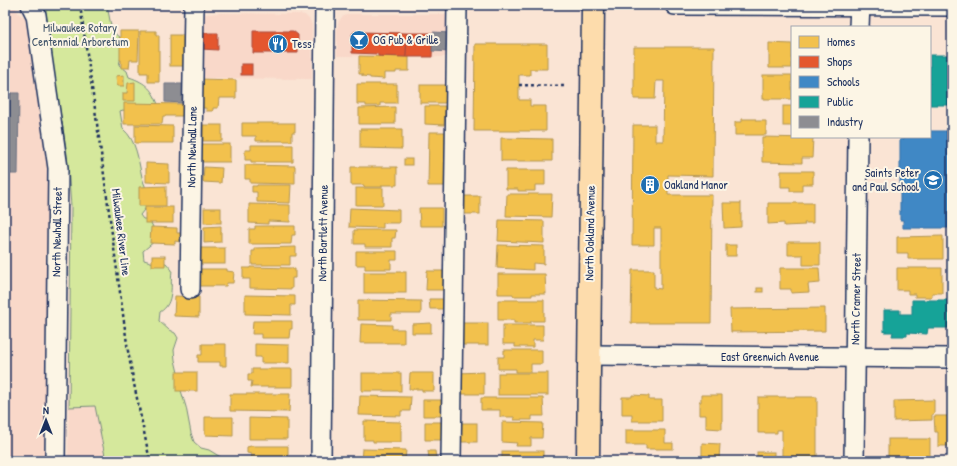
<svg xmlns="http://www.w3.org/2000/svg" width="957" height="466" font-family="'Patrick Hand',sans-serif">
	<rect width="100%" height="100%" fill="#fae4d4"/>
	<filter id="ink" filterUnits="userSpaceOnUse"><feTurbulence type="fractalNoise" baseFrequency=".025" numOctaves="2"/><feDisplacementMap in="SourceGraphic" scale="8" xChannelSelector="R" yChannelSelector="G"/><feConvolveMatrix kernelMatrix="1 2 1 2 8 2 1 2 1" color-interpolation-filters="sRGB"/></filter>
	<g filter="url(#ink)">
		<g fill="#f9d8c9">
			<path d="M5 5H14L19 14 28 19 48 170 45 461H5Z"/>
			<path d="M217 13 300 14 305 15 310 20 312 25V79L199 78 201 15Z"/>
			<path d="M349 14H451V57L337 56V29L339 21 342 17Z"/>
			<path d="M92 304 117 461H68L69 359Z"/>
		</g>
		<path fill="#d5e89c" stroke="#788c7d" d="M45 5H107L112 31 120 38 123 48 119 65 127 71 129 77C147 83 153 90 159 107L132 114 123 110 120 111 123 129C137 141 138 160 142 177 144 185 148 193 152 200L140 215 143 219H149L155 231V241L143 251 144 260 154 263H166L172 270C170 285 175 303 160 312L159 321 169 330 175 333 178 338 174 350 175 360 179 377V384L186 407 191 433 194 442 201 448 209 450 227 461H106L95 406 69 407 71 206 67 154 49 42Z"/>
		<g fill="#f2c14e" stroke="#b29553">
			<path d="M120 31H139L138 60H130L129 68H121V60H120Z"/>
			<path d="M140 31H156V35H159V82H148V73H140Z"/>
			<rect x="170" y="35" width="18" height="31"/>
			<path d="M769 43 792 44V68H769Z"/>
			<path d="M475 44H547V69H530V75H519V100H530V106H546V131H474Z"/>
			<path d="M634 47H714L713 176 668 175V195H712L711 323H631L632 270H654V288L661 289V228H654V245H632L633 125H655V141H663L664 81H656L655 99H634Z"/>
			<path d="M359 56 409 57V71H396V73H384V79L370 78V77L362 76V74H359Z"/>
			<path d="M124 75V86H117L116 76Z"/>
			<rect x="763" y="75" width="29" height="24"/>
			<path d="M200 79 236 80V98H219L218 108H213V111H206V108H200Z"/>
			<path d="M135 82V101H123V93H127L128 83Z"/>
			<path d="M357 84H397V103H380V106H366V104H357Z"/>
			<rect x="420" y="85" width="28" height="18"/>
			<path d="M124 103 185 104V116H163L162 124H124Z"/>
			<path d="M425 106H445L444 125 425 124Z"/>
			<rect x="783" y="106" width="9" height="20"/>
			<path d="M395 107V124H359V108Z"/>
			<path d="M742 119H756V121H766V135H735V122H742Z"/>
			<path d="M242 123H295V132H292V141H256V136H242Z"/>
			<path d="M135 125 173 126V143H135Z"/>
			<rect x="203" y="125" width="19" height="16"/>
			<path d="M360 129H402V149L360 148Z"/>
			<path d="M429 132H446V186H428Z"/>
			<path d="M762 137 813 138 812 158H802V163L762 162Z"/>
			<path d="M501 138 552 139V161H501Z"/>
			<rect x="199" y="144" width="31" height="18"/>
			<path d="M251 145H293V162H251V160H245V150H251Z"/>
			<rect x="404" y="159" width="8" height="6"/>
			<path d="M146 163 169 164V183L146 182Z"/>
			<path d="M245 165 295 166V184L250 183V179H245Z"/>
			<path d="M204 167 222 168 221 183 203 182Z"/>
			<path d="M351 167H397V185H382V187H364V185H351Z"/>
			<path d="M506 170H545V185H535V191H518V189H506Z"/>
			<path d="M781 171H813V184H802V191H790V187H781Z"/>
			<path d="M257 185H291L290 203 257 202V192H252V186H257Z"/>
			<path d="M166 186V206H139V187Z"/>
			<rect x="356" y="188" width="27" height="17"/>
			<path d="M507 194H552L551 217 506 216Z"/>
			<rect x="461" y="196" width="19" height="18"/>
			<path d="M723 203H741V227L724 228Z"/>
			<path d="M768 203H813V223H804L805 225 784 226V223L768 224Z"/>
			<path d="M249 204 290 205V222L268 221V224L249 223Z"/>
			<rect x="145" y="207" width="28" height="16"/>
			<rect x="204" y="208" width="17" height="15"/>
			<path d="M350 208 399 210V223H383V228L349 227Z"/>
			<path d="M419 208H442V226H420Z"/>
			<path d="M499 220 544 221V243L498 241Z"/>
			<path d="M221 226V242L204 243V227Z"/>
			<path d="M255 226H295V235H292L291 244H249V229H255Z"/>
			<path d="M151 227 177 228V233H181V242L175 241V244L150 243Z"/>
			<path d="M354 230H396L395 238H392V247H365V244H354Z"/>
			<path d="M943 236V259H908V253H897V237Z"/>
			<path d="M788 242H820V265H803V255H788Z"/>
			<path d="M498 245 544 246V264L533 263V270L497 268Z"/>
			<rect x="726" y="245" width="10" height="11"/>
			<path d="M296 247V256H290V265H252V251H255V248Z"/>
			<rect x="200" y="248" width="25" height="16"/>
			<path d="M356 251H397V260H391V269H365V265H356Z"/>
			<rect x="152" y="256" width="13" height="10"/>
			<path d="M250 267 292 268V269H295V278H292V289L250 288V279H243V268H250Z"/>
			<path d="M780 268H819L820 283 808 284 809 292 791 293V289H780Z"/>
			<path d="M897 268H942V293H932V297H915V294H908V290H897Z"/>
			<path d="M196 269H227V271L234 272 233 283H227L226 286H196Z"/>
			<path d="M427 271H446V290H426Z"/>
			<rect x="364" y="272" width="42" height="21"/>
			<path d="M498 274H545L546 294H532V296H513V294H498Z"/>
			<rect x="757" y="288" width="6" height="4"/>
			<path d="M245 295 295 296V305H291V315L245 314Z"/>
			<path d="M175 296 199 297V317L174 316Z"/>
			<path d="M429 299H445V309H430Z"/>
			<path d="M358 300 421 301V314H391V320H358Z"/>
			<path d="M498 300H544V321H531V323H514V320H498Z"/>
			<path d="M825 308V331L731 332 730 309Z"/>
			<path d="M253 321H292V329H290L289 338H261V334H252Z"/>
			<path d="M431 323V333H412V324Z"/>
			<rect x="458" y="323" width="30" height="22"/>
			<path d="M361 324 392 325V329H404V343H360Z"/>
			<path d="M503 325H543V340H533V347H515V344H503Z"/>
			<path d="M202 344H226V366H220V362H198V355H202Z"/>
			<path d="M255 344 289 345V363H261V357H255Z"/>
			<path d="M504 350H542V364H531V372H516V369H498V357H504Z"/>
			<path d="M252 369H292V387H251L252 381H248V374H252Z"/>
			<rect x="176" y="372" width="21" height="19"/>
			<path d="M484 372V394H457V373Z"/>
			<rect x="362" y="373" width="39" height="18"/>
			<path d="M410 373H434V391H422V389H409Z"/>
			<rect x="498" y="373" width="50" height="22"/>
			<path d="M230 394H290L289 412 230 411Z"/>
			<path d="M632 395 649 396V400H662V421H632V414H622V397H632Z"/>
			<path d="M701 395H722V429L706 428V415H699V402H701Z"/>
			<path d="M360 396 411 397 410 411H401V416L359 415Z"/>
			<path d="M758 397H817V458H782V430H777V433H758Z"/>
			<path d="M481 398H543L544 416H532V420H514V417H500V410H481Z"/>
			<path d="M423 400H441L442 416H423Z"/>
			<path d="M934 400V414H932V420L894 421V401Z"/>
			<path d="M934 416H952V446H938V432H935Z"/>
			<path d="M205 417H233V436L205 435Z"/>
			<path d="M249 418 287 419V439H249Z"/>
			<path d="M364 421 401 422V442H373V440H364Z"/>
			<path d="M425 422H442L443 440H425Z"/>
			<path d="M502 422 543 423 542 438H531V446H516L517 443 502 442Z"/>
			<rect x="459" y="423" width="18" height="19"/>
			<path d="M626 430H665V443H673V449H646V445H626Z"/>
			<rect x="888" y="439" width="42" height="21"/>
			<path d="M702 443 720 444 719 460H702Z"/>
			<path d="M251 446H288V461H251V454L247 453V447Z"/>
			<path d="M362 449 406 450 405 461H361Z"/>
			<path d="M428 451H435L436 459H429Z"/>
			<rect x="502" y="451" width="41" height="10"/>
			<rect x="757" y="452" width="17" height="9"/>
		</g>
		<g fill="#e4572e" stroke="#a84b3c">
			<path d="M253 31H293L298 35V53H253Z"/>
			<path d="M355 31 359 32 407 33 406 57 378 56V54L352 53V34Z"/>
			<path d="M202 33H218V50L201 49Z"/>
			<path d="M407 33H433L432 57H406Z"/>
			<rect x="241" y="64" width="11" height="11"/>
		</g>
		<path fill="#3f88c5" stroke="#346da6" d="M930 131H952V228H903V220H900V139H904V137H930Z"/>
		<g fill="#17a398" stroke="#188087">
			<rect x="930" y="55" width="22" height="50"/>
			<path d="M912 300H949V328H928L927 334 907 333V336H892L893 332H884V310H900V314H912Z"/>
		</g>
		<g fill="#8d8d92" stroke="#6b7182">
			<path d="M433 32 450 33V52L432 51Z"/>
			<path d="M165 84H184V103L165 102Z"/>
			<path d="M5 93H19L18 174H5Z"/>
		</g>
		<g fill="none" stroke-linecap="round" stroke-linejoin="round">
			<g stroke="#1b2f5e" stroke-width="22">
				<g id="minor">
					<path d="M31 5 36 15 58 168 55 461"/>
					<path d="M675 5 952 6"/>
					<path d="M859 27 860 5"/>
					<path d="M190 289 194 5"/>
					<path d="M589 355 952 358"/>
					<path d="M321 461 325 5"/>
					<path d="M451 461 457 5"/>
					<path d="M854 461 858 137"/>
				</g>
			</g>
			<g stroke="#1b2f5e" stroke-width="25">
				<path id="major" d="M588 461 593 5"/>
			</g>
			<g stroke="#1b2f5e" stroke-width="2.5" stroke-dasharray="3 3" stroke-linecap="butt">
				<path d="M80 5 95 109 128 351 134 384 150 461"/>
				<path d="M519 85 565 86"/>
			</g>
			<use href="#minor" stroke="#fcf5e5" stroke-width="19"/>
			<use href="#major" stroke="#fddcac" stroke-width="22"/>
		</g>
	</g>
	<defs>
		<g id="bar-disc" transform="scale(1)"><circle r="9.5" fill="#1f6fb2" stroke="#fcf5e5"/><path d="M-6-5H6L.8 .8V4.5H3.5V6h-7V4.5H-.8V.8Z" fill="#fff"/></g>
		<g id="restaurant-disc" transform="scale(1)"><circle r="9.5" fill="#1f6fb2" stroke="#fcf5e5"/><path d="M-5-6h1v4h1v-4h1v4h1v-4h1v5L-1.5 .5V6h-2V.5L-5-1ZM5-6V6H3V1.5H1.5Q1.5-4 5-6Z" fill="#fff"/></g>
		<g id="school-disc" transform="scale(1)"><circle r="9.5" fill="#1f6fb2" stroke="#fcf5e5"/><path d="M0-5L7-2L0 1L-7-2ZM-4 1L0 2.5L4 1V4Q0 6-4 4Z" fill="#fff"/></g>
		<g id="building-disc" transform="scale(1)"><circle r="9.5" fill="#1f6fb2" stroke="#fcf5e5"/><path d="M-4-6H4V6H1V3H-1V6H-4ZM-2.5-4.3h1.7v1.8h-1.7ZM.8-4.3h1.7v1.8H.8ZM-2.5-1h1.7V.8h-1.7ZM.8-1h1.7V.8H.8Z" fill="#fff"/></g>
	</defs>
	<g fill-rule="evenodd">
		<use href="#bar-disc" x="359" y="40"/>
		<use href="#restaurant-disc" x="278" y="44"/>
		<use href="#school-disc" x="933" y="180"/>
		<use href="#building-disc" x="650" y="185"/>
	</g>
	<g text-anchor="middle" stroke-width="4" stroke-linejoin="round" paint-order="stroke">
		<g font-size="12" fill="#40546a" stroke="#fcf5e5">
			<text x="80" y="32">Milwaukee Rotary<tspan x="80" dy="14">Centennial Arboretum</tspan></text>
		</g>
		<g font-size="12" fill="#1b2f5e" stroke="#fcf5e5" text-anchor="start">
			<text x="373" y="44">OG Pub &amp; Grille</text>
			<text x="292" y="48">Tess</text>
			<text x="919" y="177" text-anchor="end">Saints Peter<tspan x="919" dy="14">and Paul School</tspan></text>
			<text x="664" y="189">Oakland Manor</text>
		</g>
		<g font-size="12" fill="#1b2f5e" stroke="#fcf5e5">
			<text transform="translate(192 147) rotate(-89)" y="4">North Newhall Lane</text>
			<text transform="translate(57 232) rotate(-89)" y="4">North Newhall Street</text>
			<text transform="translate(121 232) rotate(83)" y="4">Milwaukee River Line</text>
			<text transform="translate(323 233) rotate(-89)" y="4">North Bartlett Avenue</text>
			<text transform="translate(590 233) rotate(-89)" y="4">North Oakland Avenue</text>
			<text transform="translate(856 299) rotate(-89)" y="4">North Cramer Street</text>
			<text x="770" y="361">East Greenwich Avenue</text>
		</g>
	</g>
	<rect width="957" height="466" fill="none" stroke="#fcf5e5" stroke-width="20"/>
	<rect x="10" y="10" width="937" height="446" fill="none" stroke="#1b2f5e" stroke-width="1.5" filter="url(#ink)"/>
	<rect x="791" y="26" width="140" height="112" fill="#fcf5e5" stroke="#a2a6af"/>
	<rect x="799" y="36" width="20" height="12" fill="#f2c14e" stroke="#a2a6af"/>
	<text x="827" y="46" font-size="12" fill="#1b2f5e">Homes</text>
	<rect x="799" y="56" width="20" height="12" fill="#e4572e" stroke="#a2a6af"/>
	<text x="827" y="66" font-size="12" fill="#1b2f5e">Shops</text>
	<rect x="799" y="76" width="20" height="12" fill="#3f88c5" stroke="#a2a6af"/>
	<text x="827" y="86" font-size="12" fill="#1b2f5e">Schools</text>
	<rect x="799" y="96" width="20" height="12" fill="#17a398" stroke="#a2a6af"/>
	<text x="827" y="106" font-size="12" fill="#1b2f5e">Public</text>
	<rect x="799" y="116" width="20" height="12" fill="#8d8d92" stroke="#a2a6af"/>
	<text x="827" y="126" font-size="12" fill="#1b2f5e">Industry</text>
	<g transform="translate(46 420)" stroke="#fcf5e5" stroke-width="3" paint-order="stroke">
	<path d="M0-3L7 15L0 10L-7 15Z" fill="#1b2f5e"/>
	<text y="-6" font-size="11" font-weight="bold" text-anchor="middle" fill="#1b2f5e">N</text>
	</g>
</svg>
